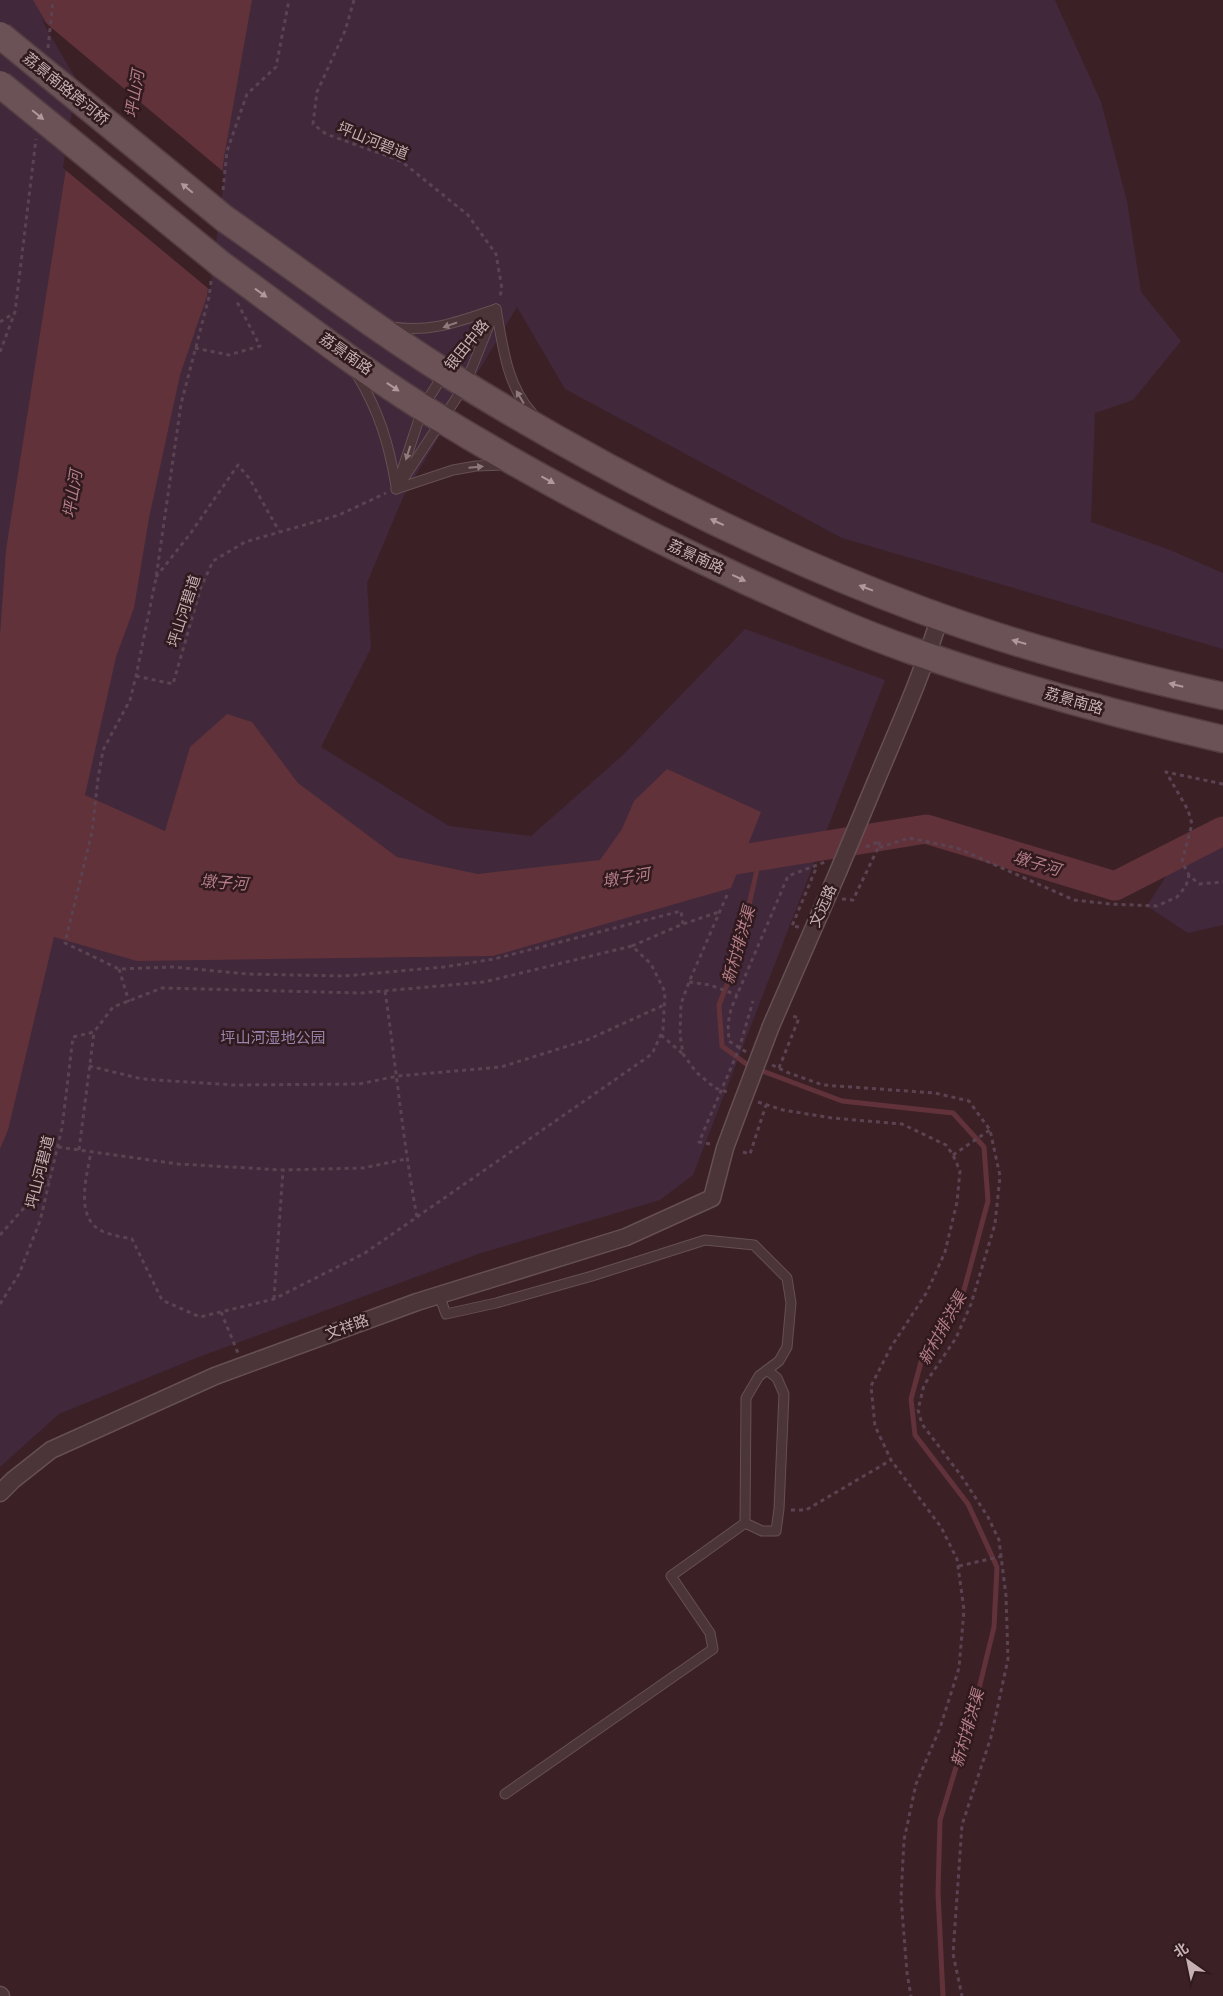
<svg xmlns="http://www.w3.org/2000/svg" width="1223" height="1996" font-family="Ubuntu,'Noto Sans SC',sans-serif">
	<rect width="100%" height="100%" fill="#3b2126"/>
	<g fill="#41283b">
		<path d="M0 0H1055L1101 102 1127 201 1141 292 1181 341 1133 400 1095 413 1091 522 1170 550 1223 573V649L842 538 565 389 517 307 404 495 367 583 371 648 321 747 449 826 531 836 623 755 745 629 885 680 693 1175 660 1200 481 1253 196 1358 59 1414 0 1467Z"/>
		<path d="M1223 840V925L1188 933 1147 906 1176 861Z"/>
	</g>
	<path fill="#61323a" d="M33 0H252L224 157 207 296 180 375 149 518 134 608 116 657 85 795 165 831 190 747 227 714 252 722 298 783 397 857 478 874 600 860 622 829 634 801 667 769 761 812 731 888 493 956 137 961 54 937 8 1130 0 1149V635L6 550 80 80Z"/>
	<path fill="#3b2126" d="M41 19 225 173 210 290 63 168 77 81Z"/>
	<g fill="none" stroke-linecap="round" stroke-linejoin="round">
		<path stroke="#61323a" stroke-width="5" d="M760 856 737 959 719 1005 722 1046 749 1066 842 1101 953 1113 984 1147 988 1201 964 1290 921 1362 911 1399 915 1435 968 1504 997 1567 994 1627 975 1705 940 1820 938 1893 943 1996"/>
		<path stroke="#61323a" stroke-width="29" d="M705 865 926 829 1115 886 1223 831"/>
		<g stroke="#665053" stroke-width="11">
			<g id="service">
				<path d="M496 309C503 346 506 384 532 413"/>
				<path d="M392 327C432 333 459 321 496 309"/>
				<path d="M357 375C379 411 389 444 396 486"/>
				<path d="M402 481 465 385 492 318"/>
				<path d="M396 489 423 407 445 372 496 309"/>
				<path d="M396 489 453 470 476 466 505 465"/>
				<path d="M439 1295 446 1314 496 1303 592 1276 705 1240 754 1245 787 1278 791 1303 787 1347 779 1361 759 1376 746 1398 745 1523 671 1576 710 1633 713 1649 505 1794"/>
				<path d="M745 1523 762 1531H776L779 1509 784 1394 777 1378 767 1370"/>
			</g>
		</g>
		<g stroke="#665053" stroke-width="19">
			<g id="minor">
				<path d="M876 781C899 726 923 673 940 616"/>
				<path d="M771 1026 838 872"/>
				<path d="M0 1493 13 1480 51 1450 215 1376 417 1302 626 1237 712 1198 725 1148 738 1113"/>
				<path d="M0 1995 1 1996"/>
			</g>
		</g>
		<g stroke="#543e42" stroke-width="29">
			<g id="primary">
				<path d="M225 219C304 274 382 334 464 384 609 473 763 551 921 610 1018 646 1122 674 1223 696"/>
				<path d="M222 265C288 313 353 364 423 408 526 472 634 529 744 580 799 605 853 630 910 650 1012 686 1117 715 1223 739"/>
			</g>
		</g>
		<g stroke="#5b4352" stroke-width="3" stroke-dasharray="4 4" stroke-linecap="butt">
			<path d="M354 0 345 31 317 92 313 124 326 134 401 161 468 215 496 254 502 289 499 299"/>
			<path d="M48 48 53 0"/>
			<path d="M223 190 227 151 247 94 276 67 289 0"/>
			<path d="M211 281 209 297 181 404 156 578 136 676 130 700 103 750 98 779 92 832 65 943 119 969 173 967 247 974 344 976 444 967 494 959 681 911 683 924"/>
			<path d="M0 322 14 313"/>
			<path d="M195 348 229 355 260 346 237 302"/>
			<path d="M0 352 15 312 36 139"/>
			<path d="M156 577 190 534 238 465 249 478 279 531"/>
			<path d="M136 676 173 684 201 587 213 561 245 542 339 515 386 493"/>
			<path d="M1223 784 1166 772 1188 810 1192 824 1182 862 1189 875 1199 884 1223 882"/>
			<path d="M866 847 880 841 878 848 909 838 957 848 1074 900 1110 904 1157 906 1177 897 1186 886 1189 875"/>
			<path d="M727 895 689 982 681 1004 680 1035 683 1054 696 1072 715 1088 730 1093"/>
			<path d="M842 899 853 900 878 848"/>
			<path d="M799 927 792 926 817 866"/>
			<path d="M632 946 683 924 719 912"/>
			<path d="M119 969 129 1002"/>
			<path d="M689 982 710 985 737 995"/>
			<path d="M385 991C396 1066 403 1142 417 1217"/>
			<path d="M661 1035 683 1054"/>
			<path d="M746 1052 729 1041 728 1024 731 1009 788 876 825 862"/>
			<path d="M772 1065 789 1073 823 1085 935 1093 969 1101 990 1130 1000 1176 995 1224 971 1304 956 1338 924 1385 918 1410 922 1424 962 1477 988 1517 999 1540 1006 1596 1008 1659 991 1737 962 1825 953 1954 962 1996"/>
			<path d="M89 1066 142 1079 233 1085 359 1084 398 1076 501 1067 587 1040 664 1005"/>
			<path d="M779 1068 799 1018 793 1016"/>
			<path d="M758 1102 783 1110 832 1118 902 1124 946 1145 953 1155 960 1171 957 1202 945 1252 927 1292 891 1347 871 1386 875 1426 891 1460 941 1527 957 1559 964 1610 959 1668 940 1728 916 1784 904 1840 901 1898 907 1973 911 1996"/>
			<path d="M710 1144 699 1142 739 1049 753 1001"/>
			<path d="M58 1147 178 1164 283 1170 363 1168 406 1159"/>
			<path d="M79 1150 94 1032"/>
			<path d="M743 1152 750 1154 766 1105"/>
			<path d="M953 1155 990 1130"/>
			<path d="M0 1235 49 1180"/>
			<path d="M274 1299 283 1170"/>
			<path d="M0 1304 19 1274 40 1221 62 1128 73 1037 94 1032 113 1007 162 988 361 993 484 982 632 946 651 964 665 992 663 1030 652 1054 365 1253 274 1299 200 1317 162 1300 132 1239C122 1237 110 1235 102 1231 74 1218 87 1175 91 1152"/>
			<path d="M221 1312 238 1353"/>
			<path d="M791 1510H806L891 1460"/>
			<path d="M959 1566 1003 1556"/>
		</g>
		<use href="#service" stroke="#4b3539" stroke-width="9"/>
		<use href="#minor" stroke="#4b3539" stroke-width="16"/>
		<use href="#primary" stroke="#6b5257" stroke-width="26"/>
		<g stroke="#665053" stroke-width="19" stroke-linecap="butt">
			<g id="minor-bridge">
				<path d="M838 872 876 781"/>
				<path d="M738 1113 771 1026"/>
			</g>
		</g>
		<g stroke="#543e42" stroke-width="29" stroke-linecap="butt">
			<g id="primary-bridge">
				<path d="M0 35 225 219"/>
				<path d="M0 84 222 265"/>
			</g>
		</g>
		<use href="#minor-bridge" stroke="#4b3539" stroke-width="16"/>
		<use href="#primary-bridge" stroke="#6b5257" stroke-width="26"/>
	</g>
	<defs><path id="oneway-solid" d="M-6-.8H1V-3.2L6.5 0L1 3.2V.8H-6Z" transform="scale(1.25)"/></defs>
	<g fill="#b0989c">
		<use href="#oneway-solid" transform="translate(38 115) rotate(39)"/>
		<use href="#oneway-solid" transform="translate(187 188) rotate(-141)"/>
		<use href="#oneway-solid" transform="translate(261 293) rotate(36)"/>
		<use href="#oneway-solid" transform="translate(393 387) rotate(34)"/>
		<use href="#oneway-solid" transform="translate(548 480) rotate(29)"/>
		<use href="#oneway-solid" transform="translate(717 522) rotate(-155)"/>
		<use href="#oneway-solid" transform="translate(739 578) rotate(25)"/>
		<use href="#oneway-solid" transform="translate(866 588) rotate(-159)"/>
		<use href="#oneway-solid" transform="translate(1019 642) rotate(-164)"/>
		<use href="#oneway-solid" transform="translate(1176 685) rotate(-166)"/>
	</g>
	<g fill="#8f797c">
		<use href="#oneway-solid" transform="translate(450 325) rotate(161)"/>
		<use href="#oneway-solid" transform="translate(520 397) rotate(-121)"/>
		<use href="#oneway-solid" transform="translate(408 453) rotate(108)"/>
		<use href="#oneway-solid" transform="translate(476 467) rotate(-5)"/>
	</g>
	<g text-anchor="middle" stroke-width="5" stroke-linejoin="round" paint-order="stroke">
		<g font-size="15" fill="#c7b0b3" stroke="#301a1e">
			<text transform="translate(66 89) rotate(39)" y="5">荔景南路跨河桥</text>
			<text transform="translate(373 141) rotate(22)" y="5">坪山河碧道</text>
			<text transform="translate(467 345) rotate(-51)" y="5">银田中路</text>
			<text transform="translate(346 354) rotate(35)" y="5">荔景南路</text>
			<text transform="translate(696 557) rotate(25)" y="5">荔景南路</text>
			<text transform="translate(184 611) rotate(-72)" y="5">坪山河碧道</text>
			<text transform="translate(1074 701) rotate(16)" y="5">荔景南路</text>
			<text transform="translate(823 906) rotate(-66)" y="5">文远路</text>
			<text transform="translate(40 1172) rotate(-76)" y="5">坪山河碧道</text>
			<text transform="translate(347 1327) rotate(-20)" y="5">文祥路</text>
		</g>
		<g font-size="15" fill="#9885ad" stroke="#301a1e">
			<text x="273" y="1043">坪山河湿地公园</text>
		</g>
		<g font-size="16" font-style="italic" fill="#b57e88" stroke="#301a1e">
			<text transform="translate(134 94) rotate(-81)" y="6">坪山河</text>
			<text transform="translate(72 494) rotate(-81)" y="6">坪山河</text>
			<text transform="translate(1037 863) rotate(17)" y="6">墩子河</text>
			<text transform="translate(626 877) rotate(-9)" y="6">墩子河</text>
			<text transform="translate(224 882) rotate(4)" y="6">墩子河</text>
			<text transform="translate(738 945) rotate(-74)" y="6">新村排洪渠</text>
			<text transform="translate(942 1328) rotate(-61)" y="6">新村排洪渠</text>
			<text transform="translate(967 1728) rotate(-74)" y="6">新村排洪渠</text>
		</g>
	</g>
	<g transform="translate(1188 1961) rotate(327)" stroke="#301a1e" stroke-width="4" paint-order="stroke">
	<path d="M0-4L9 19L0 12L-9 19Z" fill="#c7b0b3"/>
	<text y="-8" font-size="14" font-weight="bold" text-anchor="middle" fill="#c7b0b3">北</text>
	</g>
</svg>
